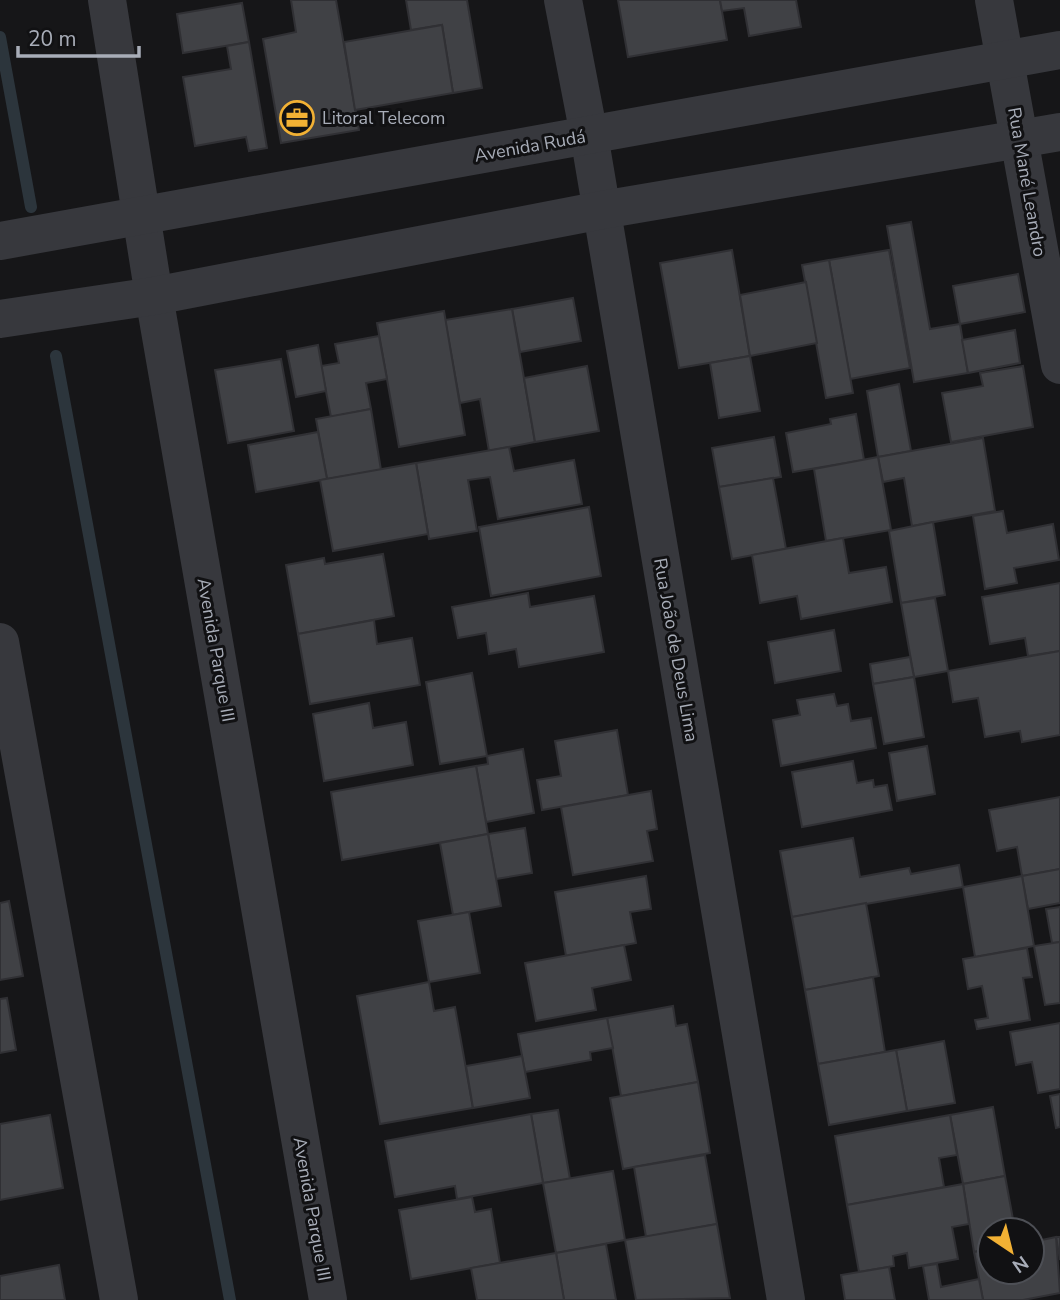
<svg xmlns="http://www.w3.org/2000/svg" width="1060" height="1300" font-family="'Nunito Sans',sans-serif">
	<rect width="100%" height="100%" fill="#161618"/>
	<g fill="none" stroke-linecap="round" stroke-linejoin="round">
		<g stroke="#2c353c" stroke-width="12">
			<path d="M0 37 31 207"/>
			<path d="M56 356 230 1300"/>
		</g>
	</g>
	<g fill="#404145" stroke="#303034" stroke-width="2">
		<path d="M291 0H336L359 130 281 143 263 39 296 32Z"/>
		<path d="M406 0H467L482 88 453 93 442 25 411 30Z"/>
		<path d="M618 0H720L727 40 628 57Z"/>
		<path d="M720 0H796L801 27 749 36 744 8 722 11Z"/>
		<path d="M242 3 249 42 183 53 177 14Z"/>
		<path d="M442 25 453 93 355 110 344 42Z"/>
		<path d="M249 42 267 148 249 151 246 137 195 146 183 77 231 69 227 46Z"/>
		<path d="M911 222 930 329 960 324 968 373 914 382 887 226Z"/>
		<path d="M732 250 750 356 679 368 660 263Z"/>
		<path d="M889 250 910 368 850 379 829 260Z"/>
		<path d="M829 260 853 393 826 398 802 265Z"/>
		<path d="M1018 274 1025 312 960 324 953 286Z"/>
		<path d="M806 282 817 343 750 356 740 295Z"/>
		<path d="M573 298 581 341 520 352 512 309Z"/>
		<path d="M512 309 535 442 489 451 480 399 460 403 445 320Z"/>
		<path d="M444 311 465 435 399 447 377 323Z"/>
		<path d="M1015 330 1020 363 968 373 962 340Z"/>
		<path d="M379 336 387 379 366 383 371 409 331 417 321 366 339 363 335 344Z"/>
		<path d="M318 345 326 391 296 397 287 351Z"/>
		<path d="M750 356 760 411 719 418 710 363Z"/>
		<path d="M281 359 294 431 228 443 215 370Z"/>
		<path d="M587 366 599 431 535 442 524 378Z"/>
		<path d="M1023 366 1033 427 951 442 942 393 983 386 980 373Z"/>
		<path d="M899 384 911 451 878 457 867 391Z"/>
		<path d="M371 409 381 470 327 479 316 419Z"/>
		<path d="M856 414 864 460 793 472 786 433 831 424 830 419Z"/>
		<path d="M318 432 327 479 256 492 248 445Z"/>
		<path d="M774 437 781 477 719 487 712 448Z"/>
		<path d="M983 438 995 511 912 526 904 478 883 482 878 457Z"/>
		<path d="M509 447 514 471 574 460 582 504 498 519 490 477 468 480 477 531 429 539 416 463Z"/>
		<path d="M878 457 891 530 826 541 814 469Z"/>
		<path d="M416 463 428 534 333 551 320 480Z"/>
		<path d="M773 478 786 549 732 559 719 487Z"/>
		<path d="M589 507 601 576 491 596 479 527Z"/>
		<path d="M1003 511 1007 533 1053 524 1059 560 1014 568 1017 583 985 589 973 516Z"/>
		<path d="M933 522 945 595 901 603 889 531Z"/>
		<path d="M843 538 849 573 886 567 892 602 801 619 797 596 760 603 752 555Z"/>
		<path d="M383 554 394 616 298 634 286 565 324 558 325 564Z"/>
		<path d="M1060 583V651L1028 656 1025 638 990 644 982 597Z"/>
		<path d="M528 593 530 607 594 596 604 652 519 667 516 649 489 654 486 633 458 638 452 607Z"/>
		<path d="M935 598 948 671 914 677 901 603Z"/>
		<path d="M374 620 377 644 412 638 420 685 310 704 298 634Z"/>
		<path d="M834 630 841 671 775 683 768 642Z"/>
		<path d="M1060 651V735L1022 742 1020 731 985 737 978 698 953 702 948 671Z"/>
		<path d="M910 657 914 677 873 684 870 664Z"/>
		<path d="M472 673 487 756 440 764 426 682Z"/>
		<path d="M914 677 924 737 884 744 873 684Z"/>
		<path d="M834 694 837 706 848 704 851 721 871 718 876 748 781 766 773 720 800 715 797 700Z"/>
		<path d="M369 703 373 728 406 722 413 765 324 781 313 714Z"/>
		<path d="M617 730 628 795 542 810 537 780 561 776 555 741Z"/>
		<path d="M927 746 935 794 897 801 889 753Z"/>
		<path d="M523 749 534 813 486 822 476 766 488 764 487 756Z"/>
		<path d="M853 761 857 783 873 780 874 787 887 785 892 810 802 827 792 772Z"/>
		<path d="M476 766 488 834 342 860 331 792Z"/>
		<path d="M651 791 657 829 647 831 653 861 573 875 561 807Z"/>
		<path d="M1060 797V869L1022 876 1017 847 997 851 989 810Z"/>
		<path d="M525 828 532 873 496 879 488 834Z"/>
		<path d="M488 834 501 906 453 915 440 843Z"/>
		<path d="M853 838 860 877 909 868 911 874 959 865 963 887 792 917 780 851Z"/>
		<path d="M1060 869V903L1028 909 1022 876Z"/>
		<path d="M646 876 651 909 630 912 636 943 566 956 555 892Z"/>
		<path d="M1022 876 1034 946 975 957 963 887Z"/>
		<path d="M9 901 23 976 0 980V903Z"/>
		<path d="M866 903 879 976 805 990 792 917Z"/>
		<path d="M1060 907V942L1052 943 1046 909Z"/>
		<path d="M469 912 480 973 429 982 418 921Z"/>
		<path d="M1060 942V1003L1045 1005 1034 946Z"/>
		<path d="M624 945 631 980 592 988 596 1010 536 1021 525 963Z"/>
		<path d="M1027 948 1032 977 1023 978 1030 1020 977 1029 975 1020 988 1018 982 986 968 989 963 959Z"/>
		<path d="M873 977 885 1052 818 1064 805 990Z"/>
		<path d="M429 982 434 1011 455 1007 473 1108 380 1124 357 996Z"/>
		<path d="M7 998 16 1050 0 1053V999Z"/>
		<path d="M673 1006 676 1026 687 1024 698 1082 621 1096 607 1018Z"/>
		<path d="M607 1018 613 1048 590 1052 591 1060 525 1072 518 1034Z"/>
		<path d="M1060 1023V1089L1038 1093 1032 1062 1016 1065 1010 1032Z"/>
		<path d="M944 1041 955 1103 907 1111 896 1050Z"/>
		<path d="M896 1050 907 1111 829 1125 818 1064Z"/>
		<path d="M522 1056 530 1098 473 1108 466 1066Z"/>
		<path d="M698 1082 710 1153 623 1169 610 1098Z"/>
		<path d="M1060 1094V1127L1056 1128 1050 1096Z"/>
		<path d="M993 1107 1005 1176 963 1184 950 1115Z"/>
		<path d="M558 1110 570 1179 543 1183 531 1114Z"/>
		<path d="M531 1114 543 1183 457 1199 455 1186 395 1197 385 1141Z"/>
		<path d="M50 1115 63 1188 0 1200V1124Z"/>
		<path d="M950 1115 957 1155 939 1158 944 1187 847 1205 835 1136Z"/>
		<path d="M705 1155 717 1224 646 1237 634 1167Z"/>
		<path d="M613 1171 625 1240 556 1253 543 1183Z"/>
		<path d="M1005 1176 1015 1230H990V1249L974 1252 963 1184Z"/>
		<path d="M963 1184 969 1224 952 1227 958 1259 909 1268 907 1253 893 1256 894 1266 859 1272 847 1205Z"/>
		<path d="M472 1197 475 1212 491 1209 500 1263 411 1279 399 1210Z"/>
		<path d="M717 1224 730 1298 636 1300 625 1240Z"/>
		<path d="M1056 1237H1060V1260Z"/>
		<path d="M1056 1237 1060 1293 1023 1300H983L974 1252 990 1249V1272H1032V1242Z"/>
		<path d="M606 1244 616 1300H564L556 1253Z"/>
		<path d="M556 1253 564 1300H477L471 1268Z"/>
		<path d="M937 1264 941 1287 979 1279 983 1300H929L923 1266Z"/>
		<path d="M59 1265 65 1300H0V1276Z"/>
		<path d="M889 1267 895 1300H845L841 1275Z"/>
	</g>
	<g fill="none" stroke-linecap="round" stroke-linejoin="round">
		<g stroke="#37383d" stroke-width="38">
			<path d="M107 0 154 296 328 1300"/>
			<path d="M563 0 589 135 786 1300"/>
			<path d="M994 0 1060 365"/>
			<path d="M0 241 1060 50"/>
			<path d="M0 319 154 296 602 210 1060 132"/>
			<path d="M0 642 119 1300"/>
		</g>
	</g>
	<defs>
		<g id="office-ring" transform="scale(1.75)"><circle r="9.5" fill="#111113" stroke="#f2b134" stroke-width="1.5"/><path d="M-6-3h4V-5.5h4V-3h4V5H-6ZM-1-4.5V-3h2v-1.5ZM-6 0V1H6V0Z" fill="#f2b134"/></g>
	</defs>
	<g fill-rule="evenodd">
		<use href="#office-ring" x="297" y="118"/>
	</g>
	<g text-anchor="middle" stroke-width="6" stroke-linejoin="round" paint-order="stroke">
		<g font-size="18" fill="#a8adb8" stroke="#111113" text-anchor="start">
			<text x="322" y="124">Litoral Telecom</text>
		</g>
		<g font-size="18" fill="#a8adb8" stroke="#111113">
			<text transform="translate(530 146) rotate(-10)" y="6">Avenida Rudá</text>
			<text transform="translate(1027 182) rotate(80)" y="6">Rua Mané Leandro</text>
			<text transform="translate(216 650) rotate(80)" y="6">Avenida Parque III</text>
			<text transform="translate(676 650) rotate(80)" y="6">Rua João de Deus Lima</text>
			<text transform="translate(312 1209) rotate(80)" y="6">Avenida Parque III</text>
		</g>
	</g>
	<g transform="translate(1011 1251) rotate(145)"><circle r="33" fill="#111113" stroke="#4d4f55" stroke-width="2"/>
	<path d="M0-5L12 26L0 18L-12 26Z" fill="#f2b134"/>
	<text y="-10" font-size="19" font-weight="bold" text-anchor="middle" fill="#a8adb8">N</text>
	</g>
	<path d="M18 46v10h121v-10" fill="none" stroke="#a8adb8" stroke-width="3.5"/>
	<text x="28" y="46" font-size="21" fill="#a8adb8" stroke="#111113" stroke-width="5" paint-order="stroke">20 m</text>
</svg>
